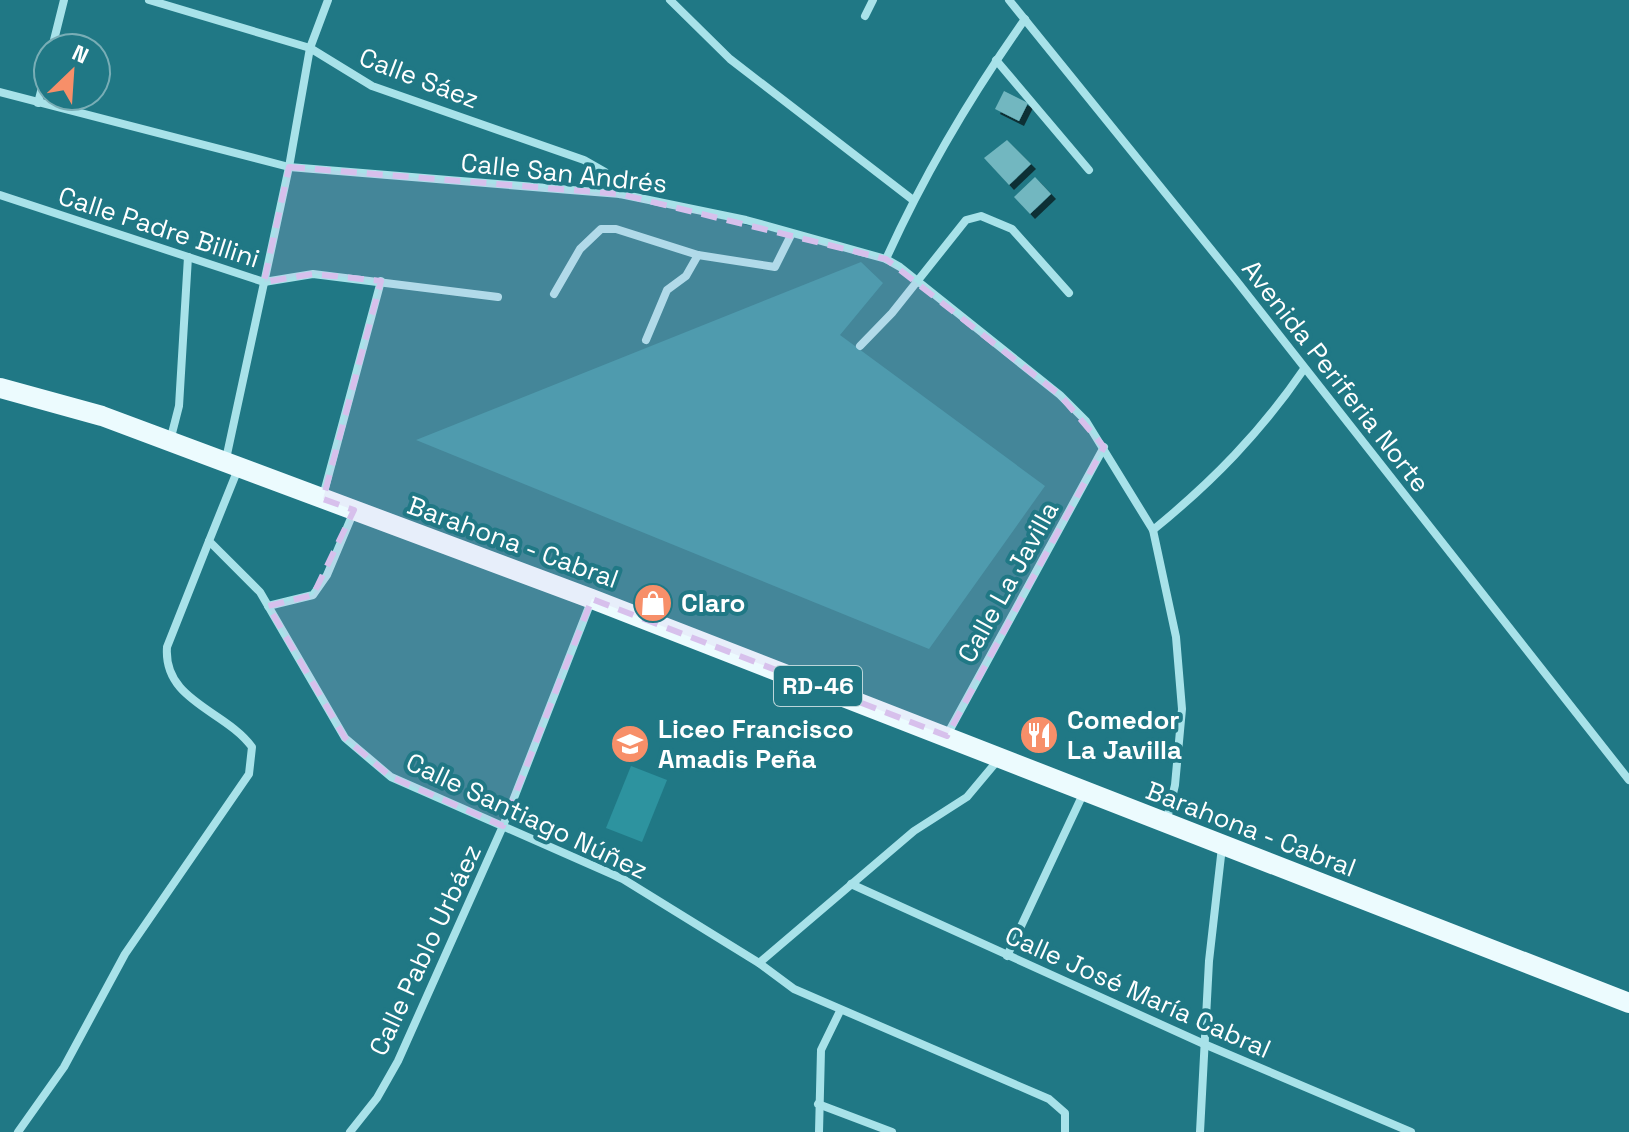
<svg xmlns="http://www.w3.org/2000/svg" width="1629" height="1132" font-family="'Space Grotesk',sans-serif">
	<defs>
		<filter id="shadow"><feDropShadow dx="5" dy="5" stdDeviation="0" flood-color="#0009"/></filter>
	</defs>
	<rect width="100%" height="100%" fill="#207885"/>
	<g fill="#2d939f">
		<path d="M861 262 883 283 840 335 1045 486 929 649 416 440Z"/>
		<path d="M631 766 667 780 642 842 606 828Z"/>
	</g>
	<g fill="#72b7c0" filter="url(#shadow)">
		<path d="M1004 91 1028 103 1019 121 995 109Z"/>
		<path d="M1007 140 1031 164 1009 185 984 158Z"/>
		<path d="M1035 177 1051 194 1030 214 1014 197Z"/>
	</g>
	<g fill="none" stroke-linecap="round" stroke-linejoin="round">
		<g stroke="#a8e2e9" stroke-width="8">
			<path d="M149 0 310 48 372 86 584 160 605 172 620 194"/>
			<path d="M670 0 730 59 913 200"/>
			<path d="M1009 0 1235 279 1629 780"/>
			<path d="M865 16 873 0"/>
			<path d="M52 48 64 0"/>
			<path d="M996 60 1089 170"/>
			<path d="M0 92 289 167 620 194 746 220 886 259 900 267 1060 395 1086 421 1153 530 1176 637 1182 709 1175 785 1166 823"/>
			<path d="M38 103 48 64"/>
			<path d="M0 195 264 282 313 274 498 297"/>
			<path d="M886 259C924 175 972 94 1025 19"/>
			<path d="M554 294 580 249 601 229H616L698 255"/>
			<path d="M646 340 667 290 686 276 698 255 775 267 791 235"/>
			<path d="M860 346 892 313 966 220 981 216 1012 229 1069 293"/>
			<path d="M170 441 179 406 188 257"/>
			<path d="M226 459 289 167 310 48 328 0"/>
			<path d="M238 469 209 541 260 592 345 738 391 777 623 879 759 963 794 989 1049 1099 1065 1113V1132"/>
			<path d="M323 496 381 281"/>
			<path d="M1153 530C1212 482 1261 432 1304 369"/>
			<path d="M268 606 313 595 327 575 354 511"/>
			<path d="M947 735 1104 447"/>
			<path d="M851 884 1204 1044 1411 1132"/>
			<path d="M1007 956 1084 792"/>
			<path d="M759 963 914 831 967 797 998 760"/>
			<path d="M818 1104 892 1132"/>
			<path d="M18 1132 64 1067 125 954 249 774 252 747C225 710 163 701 167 647L209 541"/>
			<path d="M350 1132 377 1098 398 1061 503 826 592 599"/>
			<path d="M819 1132 821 1050 840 1011"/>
			<path d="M1200 1132 1209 961 1222 847"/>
		</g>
		<path stroke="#ecfbfe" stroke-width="20" d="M0 388 102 416 592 599 1629 1003"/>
	</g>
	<path fill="#d7c0ec" fill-opacity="0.2" stroke="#d7c0ec" stroke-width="6" stroke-dasharray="16 10" stroke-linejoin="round" d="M289 167 620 194 886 259 1060 395 1104 447 947 736 592 599 503 826 391 777 345 738 268 606 313 595 354 510 323 499 381 281 313 274 264 282Z"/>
	<defs>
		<g id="shop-disc" transform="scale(2)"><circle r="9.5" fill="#f78f69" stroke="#207885"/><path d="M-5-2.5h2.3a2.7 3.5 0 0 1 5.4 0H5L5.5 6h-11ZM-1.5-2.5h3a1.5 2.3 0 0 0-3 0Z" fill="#fff"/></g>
		<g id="restaurant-disc" transform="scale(2)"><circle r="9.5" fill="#f78f69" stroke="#207885"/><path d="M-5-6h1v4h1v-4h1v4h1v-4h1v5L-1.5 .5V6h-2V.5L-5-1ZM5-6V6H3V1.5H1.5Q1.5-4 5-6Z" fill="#fff"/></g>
		<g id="school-disc" transform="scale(2)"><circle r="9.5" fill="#f78f69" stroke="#207885"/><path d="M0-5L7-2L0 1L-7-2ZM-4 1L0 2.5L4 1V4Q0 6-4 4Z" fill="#fff"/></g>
	</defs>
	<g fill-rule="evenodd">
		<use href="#shop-disc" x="653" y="603"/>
		<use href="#restaurant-disc" x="1039" y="735"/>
		<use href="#school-disc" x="630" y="744"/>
	</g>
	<g text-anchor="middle" stroke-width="8" stroke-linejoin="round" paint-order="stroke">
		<rect fill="#207885" stroke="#bcd6da" stroke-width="2" x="774" y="666" width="88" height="40" rx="6"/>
		<g font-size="24" font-weight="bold" fill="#fff">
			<text x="818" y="694">RD-46</text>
		</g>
		<g font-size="26" fill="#fff" stroke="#207885">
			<text transform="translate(419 78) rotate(21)" y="9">Calle Sáez</text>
			<text transform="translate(564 173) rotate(6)" y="9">Calle San Andrés</text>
			<text transform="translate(159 227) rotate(18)" y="9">Calle Padre Billini</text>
			<text transform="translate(1336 376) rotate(52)" y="9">Avenida Periferia Norte</text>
			<text transform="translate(513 542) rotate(20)" y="9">Barahona - Cabral</text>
			<text transform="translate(1008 582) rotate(-61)" y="9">Calle La Javilla</text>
			<text transform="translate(527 816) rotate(25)" y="9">Calle Santiago Núñez</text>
			<text transform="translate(1251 829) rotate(21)" y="9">Barahona - Cabral</text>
			<text transform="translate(425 950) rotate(-65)" y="9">Calle Pablo Urbáez</text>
			<text transform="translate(1138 992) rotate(24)" y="9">Calle José María Cabral</text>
		</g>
		<g font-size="26" font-weight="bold" fill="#fff" stroke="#207885" text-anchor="start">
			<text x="681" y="612">Claro</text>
			<text x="1067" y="729">Comedor<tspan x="1067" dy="30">La Javilla</tspan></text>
			<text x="658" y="738">Liceo Francisco<tspan x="658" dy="30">Amadis Peña</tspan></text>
		</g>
	</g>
	<g transform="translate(72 72) rotate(25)"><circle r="38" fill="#207885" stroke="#79aeb6" stroke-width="2"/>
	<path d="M0-6L14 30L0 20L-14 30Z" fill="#f78f69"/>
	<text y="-12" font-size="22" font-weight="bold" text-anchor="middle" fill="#ffffff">N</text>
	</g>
</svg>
